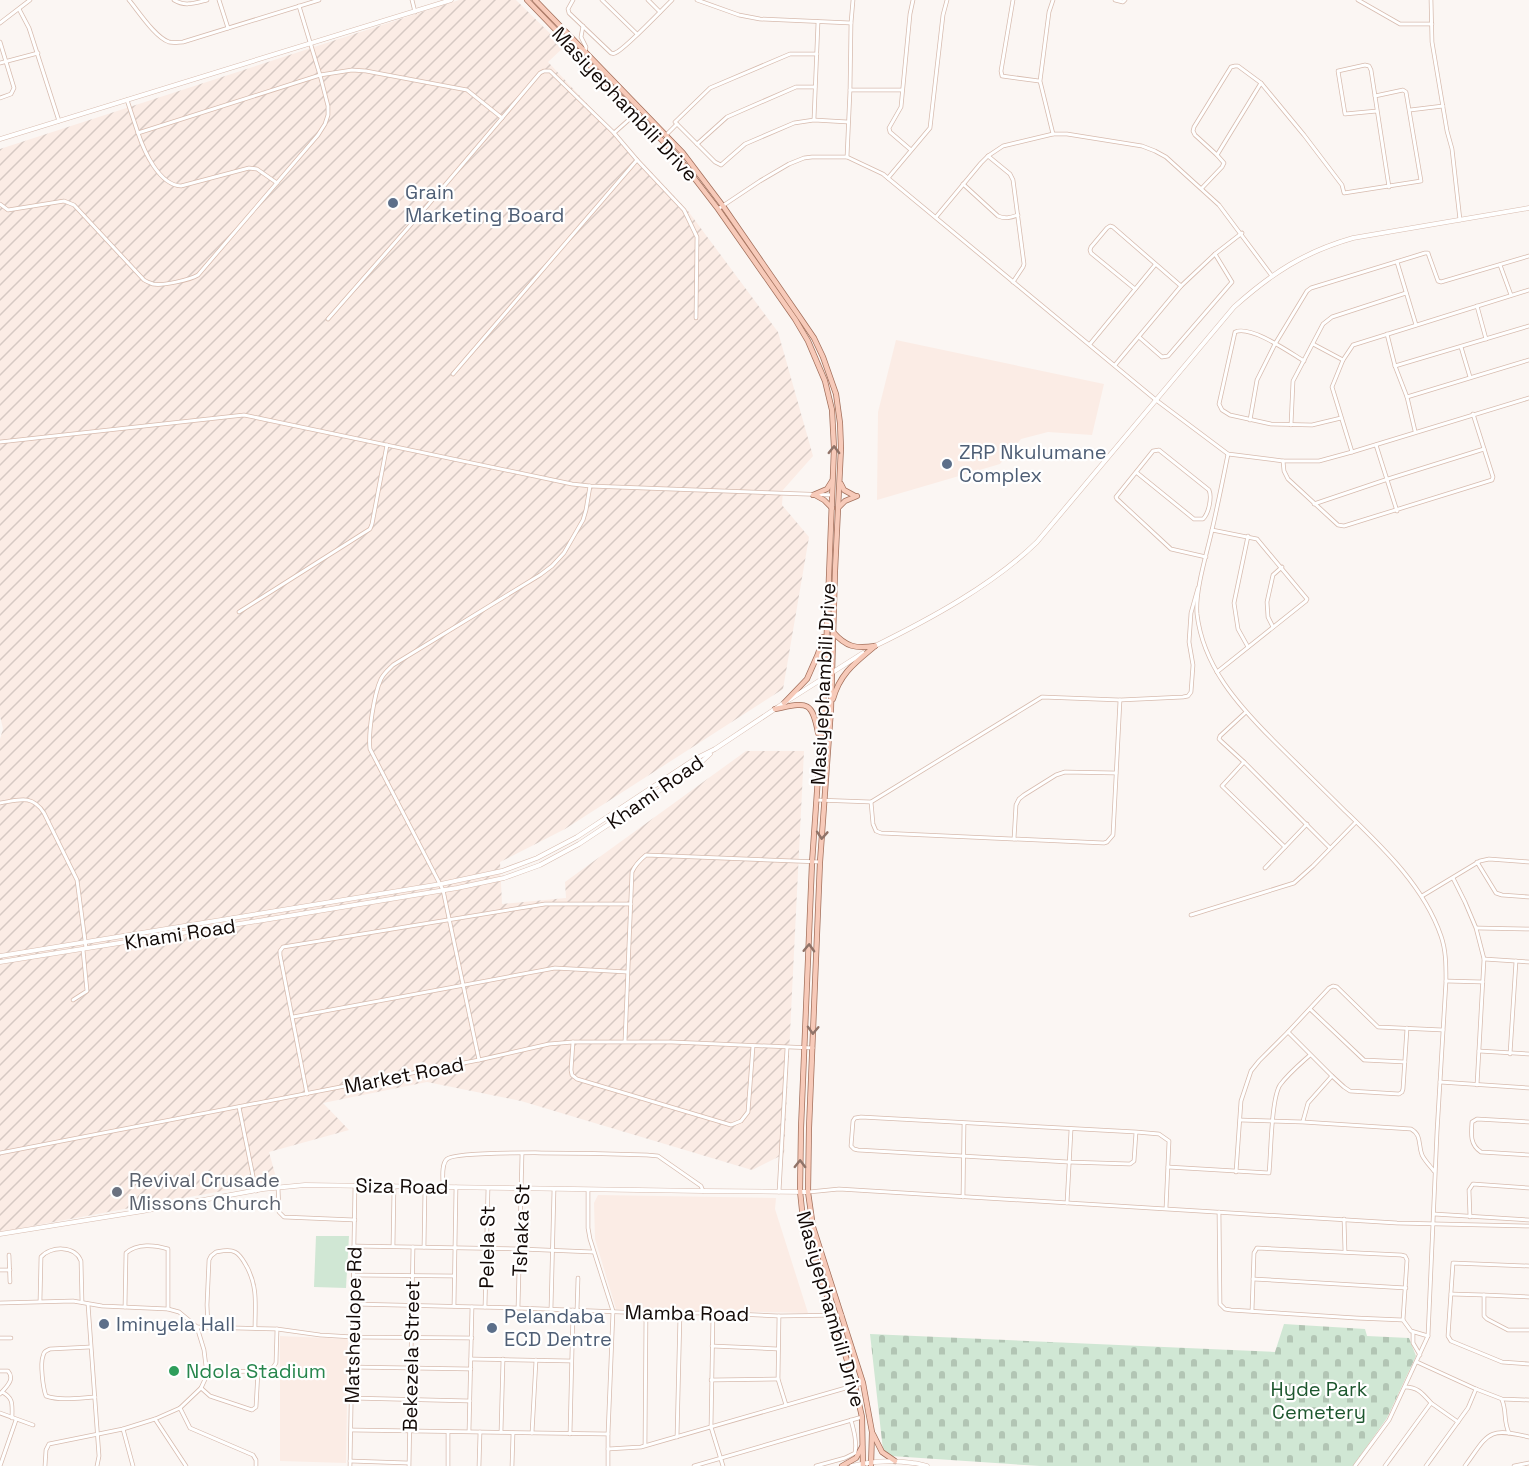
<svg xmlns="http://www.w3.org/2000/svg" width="1529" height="1466" font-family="'Space Grotesk',sans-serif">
	<defs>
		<pattern id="industrial-furrows" width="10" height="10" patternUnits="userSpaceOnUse" patternTransform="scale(1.5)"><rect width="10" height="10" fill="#fbece5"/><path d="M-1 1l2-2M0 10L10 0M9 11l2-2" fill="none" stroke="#d6c9c3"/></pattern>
		<pattern id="cemetery-stones" width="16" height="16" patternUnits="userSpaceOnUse" patternTransform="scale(1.5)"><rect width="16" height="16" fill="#d0e7d4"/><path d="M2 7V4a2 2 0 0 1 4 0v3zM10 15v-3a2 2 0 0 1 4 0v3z" fill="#b2c5b4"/></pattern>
	</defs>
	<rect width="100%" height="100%" fill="#fbf6f3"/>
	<g fill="#fbece5">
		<path d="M896 340 1104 384 1092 435 1048 432 1021 439 1000 464 877 500 878 412Z"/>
		<path d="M598 1195 776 1198 775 1209 808 1313 616 1309 595 1239 594 1203Z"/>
		<path d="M280 1336 348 1339 346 1463 280 1461Z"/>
	</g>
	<path fill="url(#industrial-furrows)" d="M459 0H516L564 47 548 62 688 211 778 332 813 456 783 490 782 505 809 537 783 689 565 829 500 862 502 904 566 898 565 882 746 751H804L784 1154 752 1170 521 1101 427 1082 323 1103 349 1130 269 1152 277 1181 0 1232V739L3 729 0 716V149Z"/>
	<path fill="url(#cemetery-stones)" d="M1284 1324 1365 1329 1367 1336 1409 1338 1416 1356 1387 1418 1353 1466H1040L891 1456 883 1450 870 1334 1275 1352Z"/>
	<path fill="#d0e7d4" d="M316 1236H349L346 1288 314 1287Z"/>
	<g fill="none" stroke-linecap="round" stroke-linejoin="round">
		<g stroke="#d7bbae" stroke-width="4.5">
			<g id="street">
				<path d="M129 0C139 12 155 37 169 42 174 43 179 42 183 42L319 0"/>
				<path d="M174 0C185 7 195 3 207 0"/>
				<path d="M219 0 228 28"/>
				<path d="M412 0 415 12"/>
				<path d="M573 0 568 9 569 13 611 53C612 53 614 54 615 53 623 51 663 9 672 0"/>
				<path d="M602 0 637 34"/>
				<path d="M648 0 660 12"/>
				<path d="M697 0 739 15 760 19 851 23"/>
				<path d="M1013 0 1001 71 1002 76 1039 81"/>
				<path d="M1115 0 1123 2 1125 0"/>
				<path d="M1358 0 1400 24H1432"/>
				<path d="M1431 0 1432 42 1447 131 1452 149 1460 220"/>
				<path d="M19 9 29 28 59 121"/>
				<path d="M0 23 30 0"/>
				<path d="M583 26 581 37 586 47 585 52"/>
				<path d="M0 42 14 88 11 94 0 98"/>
				<path d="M817 54H790L710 88 675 122 715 162 721 165 745 144 794 123 814 120 848 122"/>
				<path d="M0 63 38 53"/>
				<path d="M850 90H902"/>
				<path d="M127 100 138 133 320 75 352 70 366 71 467 90 502 118 540 73 544 71H550L614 133 637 160 684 210 697 237 696 318"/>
				<path d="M1410 110 1443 106"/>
				<path d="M1377 111 1345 114 1338 71 1365 65 1369 66 1371 70 1389 187"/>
				<path d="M814 119 818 22"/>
				<path d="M138 133C144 151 159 185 181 186L249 168 257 169 277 183"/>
				<path d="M614 133 641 109"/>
				<path d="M1053 134 1040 81 1049 12 1053 0"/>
				<path d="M666 135 677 124"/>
				<path d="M697 144 727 117 796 87H815"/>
				<path d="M911 150 890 132 889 128 901 107 910 14 913 0"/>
				<path d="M1217 155 1261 83"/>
				<path d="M988 156 1010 174 1013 180 1024 264 1023 267 1013 282"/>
				<path d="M847 157 850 90 851 23 853 0"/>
				<path d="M888 178 930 128 943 15 947 0"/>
				<path d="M963 184 998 216C1005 219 1010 218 1018 215"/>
				<path d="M1202 188 1222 167 1224 163 1217 155 1195 135 1193 131 1194 127 1231 67 1235 66H1238L1261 83 1304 135 1342 185 1344 193 1421 181 1406 92 1403 90 1375 96"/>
				<path d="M0 204 8 210 64 201 74 205 144 280C147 282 150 283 153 284 162 286 190 280 198 275L318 135 325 124 328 115V106L320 75 299 6"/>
				<path d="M718 209 760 181 789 164 804 158 812 157H847L883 174 1156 400 1228 454 1283 461H1319L1352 452 1529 398"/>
				<path d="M936 217 981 163 988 156 1003 146 1053 134H1067L1142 146 1155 151 1166 157 1219 205 1272 276"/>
				<path d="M1397 262 1416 325"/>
				<path d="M1500 265 1511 295"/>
				<path d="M1135 289 1091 253 1090 250 1091 247 1107 228 1110 226 1113 227 1181 286"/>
				<path d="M1477 306 1486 339"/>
				<path d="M328 319 428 205 502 118"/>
				<path d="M1387 334 1395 366 1407 397"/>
				<path d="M1139 337 1162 357 1168 356 1232 282 1215 254"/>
				<path d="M1090 344 1155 265"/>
				<path d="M1313 344 1343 360"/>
				<path d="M1461 347 1470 377"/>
				<path d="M1304 361C1289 352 1251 325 1235 332L1219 404 1222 410 1230 415 1271 424 1312 425 1341 418"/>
				<path d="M1115 365 1181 286 1215 254 1242 233"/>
				<path d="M1395 366 1529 326"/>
				<path d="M453 374 637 160"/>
				<path d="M1250 420 1257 380 1275 344 1307 291 1311 288 1425 253H1428L1429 256 1438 281 1441 282 1529 256"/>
				<path d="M1291 425 1293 381 1323 324 1332 317 1406 293"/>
				<path d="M1415 431 1407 397 1529 360"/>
				<path d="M0 442 244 415 572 484 590 486 832 495"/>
				<path d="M1376 445 1397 511"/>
				<path d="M1352 452 1332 387 1343 360 1353 345 1529 290"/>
				<path d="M1228 454C1223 479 1218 504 1212 530 1207 553 1195 590 1197 614 1203 666 1238 705 1273 740 1296 763 1319 785 1341 807 1380 845 1423 884 1441 936 1446 950 1446 965 1446 981L1437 1132 1428 1336 1389 1420 1355 1466"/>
				<path d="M1283 461 1284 471 1288 479 1338 525 1344 526 1492 480 1493 477 1473 414"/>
				<path d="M1136 472 1194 519H1203C1209 513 1212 497 1209 490L1159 450 1153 451 1116 497 1117 499 1171 549 1206 557"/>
				<path d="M1314 504 1388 479 1484 449"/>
				<path d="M1212 530 1257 539 1307 599 1306 601 1217 672"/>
				<path d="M1248 536 1234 603 1238 629 1248 647"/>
				<path d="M239 612 370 529 372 524 387 445"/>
				<path d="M1273 627 1268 617 1267 602 1273 575 1282 567"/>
				<path d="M1246 712 1220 736 1219 739 1221 741 1244 762 1330 848"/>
				<path d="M1244 762 1222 786 1285 847"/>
				<path d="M817 800 871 802 1042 697 1120 700 1183 697 1188 696 1191 692 1193 665 1189 642 1191 613 1198 588"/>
				<path d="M871 802 873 824 876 831 881 833 1104 843 1107 842 1113 835 1120 700"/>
				<path d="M0 803C19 800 32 794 44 813L77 880 86 948"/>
				<path d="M1014 839 1016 805 1019 799 1024 795 1056 775 1065 772 1116 773"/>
				<path d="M1477 862 1496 893 1502 895 1529 897"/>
				<path d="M1265 868 1307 824"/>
				<path d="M1453 878 1465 902 1476 928 1484 959 1477 1085"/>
				<path d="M1422 896 1480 861 1489 859 1529 862"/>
				<path d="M1191 915 1294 883 1313 866 1356 822"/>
				<path d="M1477 928 1529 929"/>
				<path d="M1484 959 1529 962"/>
				<path d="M1446 981 1483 982"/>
				<path d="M73 1000 87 991 83 950"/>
				<path d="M1310 1009 1364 1060 1405 1062"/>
				<path d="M293 1017 555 968 627 972"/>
				<path d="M1288 1032 1332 1076 1344 1087 1350 1091 1399 1094 1402 1092 1403 1089 1407 1028"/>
				<path d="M625 1041 632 872C635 865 640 860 646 855L820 862"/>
				<path d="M573 1042 571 1070 572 1075 577 1079 731 1125 741 1121 748 1112 753 1046"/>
				<path d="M1479 1051 1529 1054"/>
				<path d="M1510 1054 1516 961"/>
				<path d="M479 1060 443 890 370 749C368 733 374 694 381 679 384 673 389 669 393 665L540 575 552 566 564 553 583 520 586 510 590 486"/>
				<path d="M1440 1082 1529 1088"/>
				<path d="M307 1094 280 955V951L283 947 545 904H631"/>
				<path d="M239 1107 256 1191"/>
				<path d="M1240 1120 1303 1122 1411 1129C1422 1135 1418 1145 1422 1155 1425 1161 1430 1166 1434 1171"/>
				<path d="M1303 1121 1308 1103 1332 1076"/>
				<path d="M1529 1122 1477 1119 1472 1122C1471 1134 1470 1145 1481 1152L1529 1155"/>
				<path d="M1136 1132 1134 1161 1130 1164 1068 1162 858 1150 854 1149 851 1146 853 1121 855 1118 861 1117 1136 1132 1159 1134 1169 1141 1166 1208"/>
				<path d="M0 1153 479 1060 549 1044 573 1042H672L813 1048"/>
				<path d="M1168 1167 1269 1173C1271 1155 1271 1099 1280 1085 1288 1074 1300 1064 1310 1055"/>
				<path d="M1236 1172 1241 1101 1251 1071 1259 1061 1288 1032 1329 988 1333 986 1337 987 1378 1027 1443 1030"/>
				<path d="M443 1186C443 1179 441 1164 447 1159 459 1149 620 1154 647 1155L658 1156 701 1186 703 1191"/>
				<path d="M278 1187 279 1212 284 1217 355 1220"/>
				<path d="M588 1190V1228L590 1239 613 1311 608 1434V1466"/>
				<path d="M779 1192 787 1048"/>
				<path d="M809 1192 839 1189 1397 1223 1529 1226"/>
				<path d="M963 1197 964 1124"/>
				<path d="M1067 1203 1071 1130"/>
				<path d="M1219 1212 1220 1304 1225 1309 1231 1310 1356 1318 1403 1320 1411 1331 1428 1336"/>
				<path d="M1434 1214 1529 1220"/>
				<path d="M1470 1217 1469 1190 1473 1184 1529 1188"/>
				<path d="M1344 1219 1345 1252"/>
				<path d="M354 1246 521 1249 593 1252"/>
				<path d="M393 1246 394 1186"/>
				<path d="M424 1247 425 1186"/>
				<path d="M9 1255 10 1282"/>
				<path d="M1529 1266 1453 1263 1448 1336 1451 1341 1502 1362 1529 1364"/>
				<path d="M0 1270H10"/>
				<path d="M354 1275 454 1276"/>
				<path d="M1253 1279 1406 1288"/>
				<path d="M1451 1294 1484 1295V1316L1487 1319 1508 1330H1529"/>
				<path d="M1484 1295 1529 1297"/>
				<path d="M40 1301 41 1257C50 1246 75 1245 81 1261L82 1302"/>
				<path d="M0 1303 73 1301 102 1306 168 1309 179 1312 197 1327 204 1350 207 1375 201 1388 180 1408 155 1419 123 1429 49 1444 46 1450 45 1466"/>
				<path d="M88 1304 99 1456 97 1466"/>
				<path d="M353 1304 518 1308 646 1313H713L779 1316 842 1315"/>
				<path d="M454 1306 456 1187"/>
				<path d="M125 1307 126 1253C137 1243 155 1245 168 1249V1309"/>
				<path d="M485 1307 488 1188"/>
				<path d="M518 1308 522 1154"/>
				<path d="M551 1309 554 1189"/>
				<path d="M577 1310 578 1278"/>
				<path d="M1252 1311 1254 1253 1257 1248 1401 1255 1405 1256 1407 1260 1403 1320"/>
				<path d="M713 1313 711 1427 723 1466"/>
				<path d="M779 1316 778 1379 786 1405"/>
				<path d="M198 1327 277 1329 320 1335 353 1337 472 1338"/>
				<path d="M208 1327 207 1305 209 1260 211 1256 216 1252C222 1251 229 1249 235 1252 241 1255 244 1262 247 1267 258 1288 255 1305 255 1328"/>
				<path d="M1413 1333V1343L1420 1355"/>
				<path d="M0 1338H11"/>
				<path d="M712 1346 778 1349"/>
				<path d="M90 1347 50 1349C46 1351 44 1351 43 1356 40 1364 43 1388 46 1396 61 1401 79 1398 95 1397"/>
				<path d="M471 1359 571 1361"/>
				<path d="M1417 1362 1476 1389 1502 1399 1529 1400"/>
				<path d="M352 1367 471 1369"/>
				<path d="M0 1371H8C15 1379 7 1386 2 1392"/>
				<path d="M207 1371C223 1371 255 1373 269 1369 274 1368 273 1367 276 1363L277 1329"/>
				<path d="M711 1380 778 1379"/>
				<path d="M1405 1387C1418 1387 1423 1394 1431 1403"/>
				<path d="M201 1388 210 1396 252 1410 256 1407 258 1371"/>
				<path d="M0 1394 2 1392C14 1398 12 1405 12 1418"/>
				<path d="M352 1398 470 1401"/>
				<path d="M1502 1400C1507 1412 1503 1420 1509 1433"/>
				<path d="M180 1408 190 1428 253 1455 256 1460V1466"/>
				<path d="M0 1413 33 1425"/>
				<path d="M155 1419 186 1466"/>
				<path d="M123 1429 133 1466"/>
				<path d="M352 1430 608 1434"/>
				<path d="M469 1431 472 1307"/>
				<path d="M501 1432 503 1359"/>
				<path d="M532 1433 536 1360"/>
				<path d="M570 1434 573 1310"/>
				<path d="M677 1437 680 1314"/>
				<path d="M645 1445 646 1313"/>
				<path d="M608 1449 641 1447 863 1383"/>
				<path d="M350 1461 408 1463"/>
				<path d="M0 1466 16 1420"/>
				<path d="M350 1466 355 1185"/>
				<path d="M409 1466 413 1247"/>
				<path d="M448 1466V1432"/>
				<path d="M479 1466 480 1432"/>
				<path d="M512 1466 513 1433"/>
				<path d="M694 1466 862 1417"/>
				<path d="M816 1466 845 1458 855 1453C857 1442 854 1431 851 1420"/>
				<path d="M1385 1466 1431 1403 1458 1422"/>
				<path d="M1426 1466 1468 1408 1476 1389"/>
				<path d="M1465 1466C1489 1433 1487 1427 1529 1437"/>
				<path d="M1514 1466 1529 1463"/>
			</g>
		</g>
		<g stroke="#d7bbae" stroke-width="5">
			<g id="secondary">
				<path d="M0 139 451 0"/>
				<path d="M875 646C930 619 993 585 1037 542L1234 307C1272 273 1304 252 1353 238L1529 208"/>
				<path d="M0 956 441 884 502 871 537 858 577 837 695 759 715 749 784 703 863 653"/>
				<path d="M0 962 258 921 457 888 504 878 540 865 579 844 698 765 710 754"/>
				<path d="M0 1234 143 1211 263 1189 305 1185 703 1191 808 1192"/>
				<path d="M852 1466C872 1461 893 1460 913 1463 918 1463 922 1465 927 1466"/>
			</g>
		</g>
		<g stroke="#a3705c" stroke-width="6">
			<g id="primary">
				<path d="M527 0 678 157 718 209 795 319 808 341 825 381 832 410 834 448 825 677 812 863 801 1128 800 1191 802 1210 806 1229 855 1386 862 1417 863 1466"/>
				<path d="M535 0 683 153 723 206 799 316 814 338 823 357 836 394 840 423 841 448 835 571 831 709 820 862 809 1128 808 1192 813 1227 863 1383 872 1432 871 1466"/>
				<path d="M841 484 844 490 855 496"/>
				<path d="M813 495 827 489 832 481"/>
				<path d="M815 495 824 500 832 508"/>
				<path d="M839 507 845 501 857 496"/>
				<path d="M833 632C846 647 856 649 875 646"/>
				<path d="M833 699C840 673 856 662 875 646"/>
				<path d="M784 703 807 679 818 654 823 637"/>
				<path d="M775 709C806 703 812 699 818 733"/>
				<path d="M873 1434 882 1452 895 1461"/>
				<path d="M842 1466 856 1458 862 1447"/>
			</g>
		</g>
		<use href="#street" stroke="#fff" stroke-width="3"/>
		<use href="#secondary" stroke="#fff" stroke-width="4"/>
		<use href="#primary" stroke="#f7cab9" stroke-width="4.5"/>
	</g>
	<defs><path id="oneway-chevron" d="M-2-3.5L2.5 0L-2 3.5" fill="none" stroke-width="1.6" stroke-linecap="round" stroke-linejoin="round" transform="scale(1.5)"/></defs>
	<g stroke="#907368">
		<use href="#oneway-chevron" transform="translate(834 450) rotate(-89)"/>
		<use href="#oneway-chevron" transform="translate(822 835) rotate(94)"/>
		<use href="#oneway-chevron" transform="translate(809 948) rotate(-88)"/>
		<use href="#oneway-chevron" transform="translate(813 1030) rotate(92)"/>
		<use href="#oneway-chevron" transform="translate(800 1164) rotate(-89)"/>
	</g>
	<g fill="#5c6f8a" stroke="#fff" stroke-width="2">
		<circle cx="393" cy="203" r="6"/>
		<circle cx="947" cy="464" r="6"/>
		<circle cx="104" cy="1324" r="6"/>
		<circle cx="492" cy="1328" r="6"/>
	</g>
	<circle fill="#6b7280" stroke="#fff" stroke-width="2" cx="117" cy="1192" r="6"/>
	<circle fill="#2e9e5b" stroke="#fff" stroke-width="2" cx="174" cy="1371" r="6"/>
	<g text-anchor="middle" stroke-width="4.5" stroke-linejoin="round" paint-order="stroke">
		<g font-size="20" fill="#120906" stroke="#fff">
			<text transform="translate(625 104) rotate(47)" y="7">Masiyephambili Drive</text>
			<text transform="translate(823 684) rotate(-87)" y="7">Masiyephambili Drive</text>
			<text transform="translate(655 792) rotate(-35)" y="7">Khami Road</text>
			<text transform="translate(180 934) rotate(-9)" y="7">Khami Road</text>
			<text transform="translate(404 1075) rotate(-11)" y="7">Market Road</text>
			<text transform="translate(402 1186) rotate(1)" y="7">Siza Road</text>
			<text transform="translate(521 1230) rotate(-88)" y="7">Tshaka St</text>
			<text transform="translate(487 1247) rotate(-89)" y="7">Pelela St</text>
			<text transform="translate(831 1309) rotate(74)" y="7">Masiyephambili Drive</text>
			<text transform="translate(687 1313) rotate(1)" y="7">Mamba Road</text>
			<text transform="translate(353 1325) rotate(-89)" y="7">Matsheulope Rd</text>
			<text transform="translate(411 1356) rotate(-89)" y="7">Bekezela Street</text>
		</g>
		<g font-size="20" fill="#4e5e75" stroke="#fff" text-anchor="start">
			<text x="405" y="199">Grain<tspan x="405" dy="23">Marketing Board</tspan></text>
			<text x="959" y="459">ZRP Nkulumane<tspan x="959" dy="23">Complex</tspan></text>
			<text x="504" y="1323">Pelandaba<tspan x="504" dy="23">ECD Dentre</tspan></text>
			<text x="116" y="1331">Iminyela Hall</text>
		</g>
		<g font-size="20" fill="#5b616d" stroke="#fff" text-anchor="start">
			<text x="129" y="1187">Revival Crusade<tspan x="129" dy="23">Missons Church</tspan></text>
		</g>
		<g font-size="20" fill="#27864d" stroke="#fff" text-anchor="start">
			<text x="186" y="1378">Ndola Stadium</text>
		</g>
		<g font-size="20" fill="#1e572f" stroke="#fff">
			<text x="1319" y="1396">Hyde Park<tspan x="1319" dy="23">Cemetery</tspan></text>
		</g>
	</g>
</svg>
